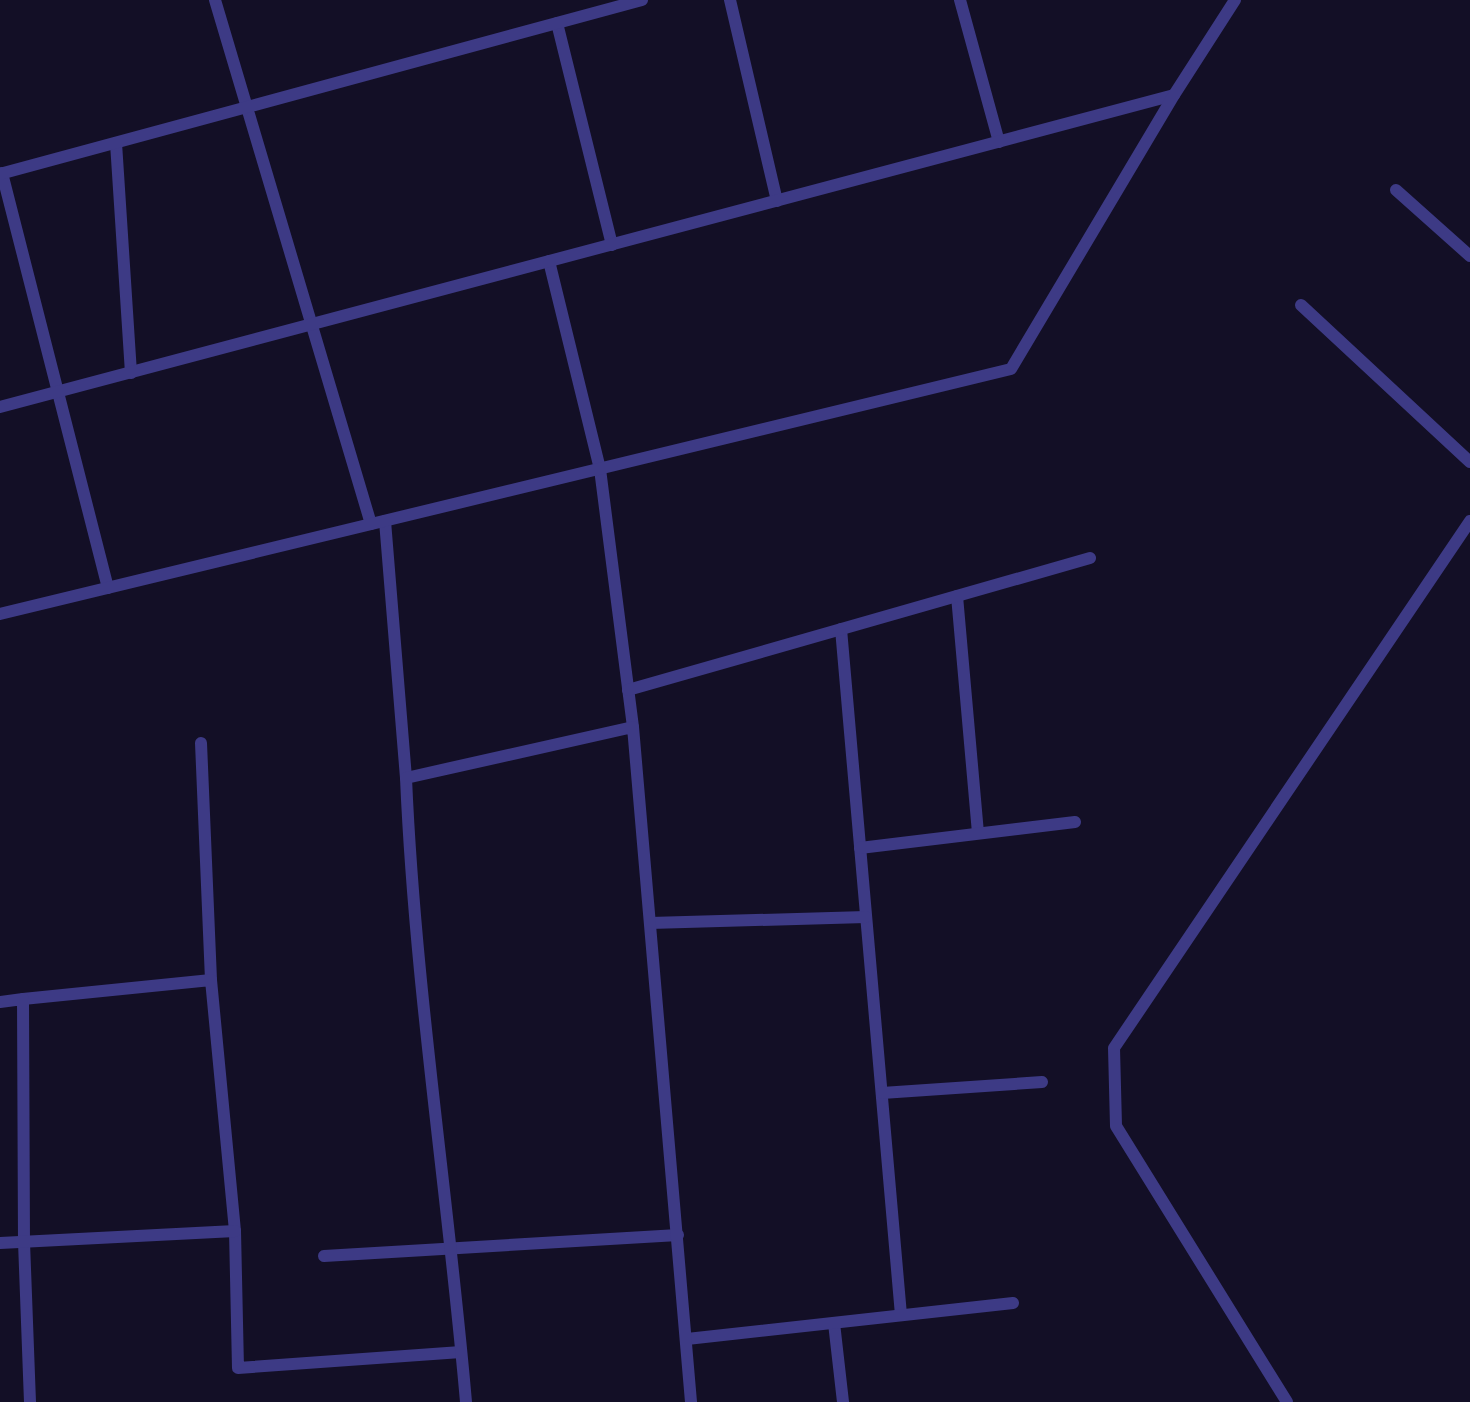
<svg xmlns="http://www.w3.org/2000/svg" width="1470" height="1402" font-family="'Fira Sans Condensed',sans-serif">
	<rect width="100%" height="100%" fill="#130f26"/>
	<g fill="none" stroke-linecap="round" stroke-linejoin="round">
		<g stroke="#3d3a85" stroke-width="12">
			<path d="M1396 190 1470 256"/>
			<path d="M1301 305 1470 462"/>
		</g>
		<g stroke="#3d3a85" stroke-width="12">
			<path d="M215 0 371 524"/>
			<path d="M730 0 777 201"/>
			<path d="M960 0 999 142"/>
			<path d="M557 23 612 245"/>
			<path d="M116 143 131 373"/>
			<path d="M2 173 108 588"/>
			<path d="M0 174 642 0"/>
			<path d="M549 261 600 469 633 727"/>
			<path d="M0 407 1174 95"/>
			<path d="M385 521 406 778"/>
			<path d="M957 596 978 833"/>
			<path d="M0 614 1011 369 1174 95 1235 0"/>
			<path d="M841 629 901 1315"/>
			<path d="M628 690 1090 558"/>
			<path d="M201 743 211 980"/>
			<path d="M860 848 1075 822"/>
			<path d="M650 923 866 917"/>
			<path d="M23 999 211 980 235 1231 238 1368 461 1352"/>
			<path d="M0 1002 23 999 24 1242 30 1402"/>
			<path d="M882 1093 1042 1082"/>
			<path d="M0 1243 235 1231"/>
			<path d="M324 1256 678 1235"/>
			<path d="M834 1323 843 1402"/>
			<path d="M687 1339 1013 1303"/>
			<path d="M466 1402C448 1194 415 987 406 778L633 727 691 1402"/>
			<path d="M1287 1402 1116 1126 1114 1048 1470 521"/>
		</g>
	</g>
</svg>
